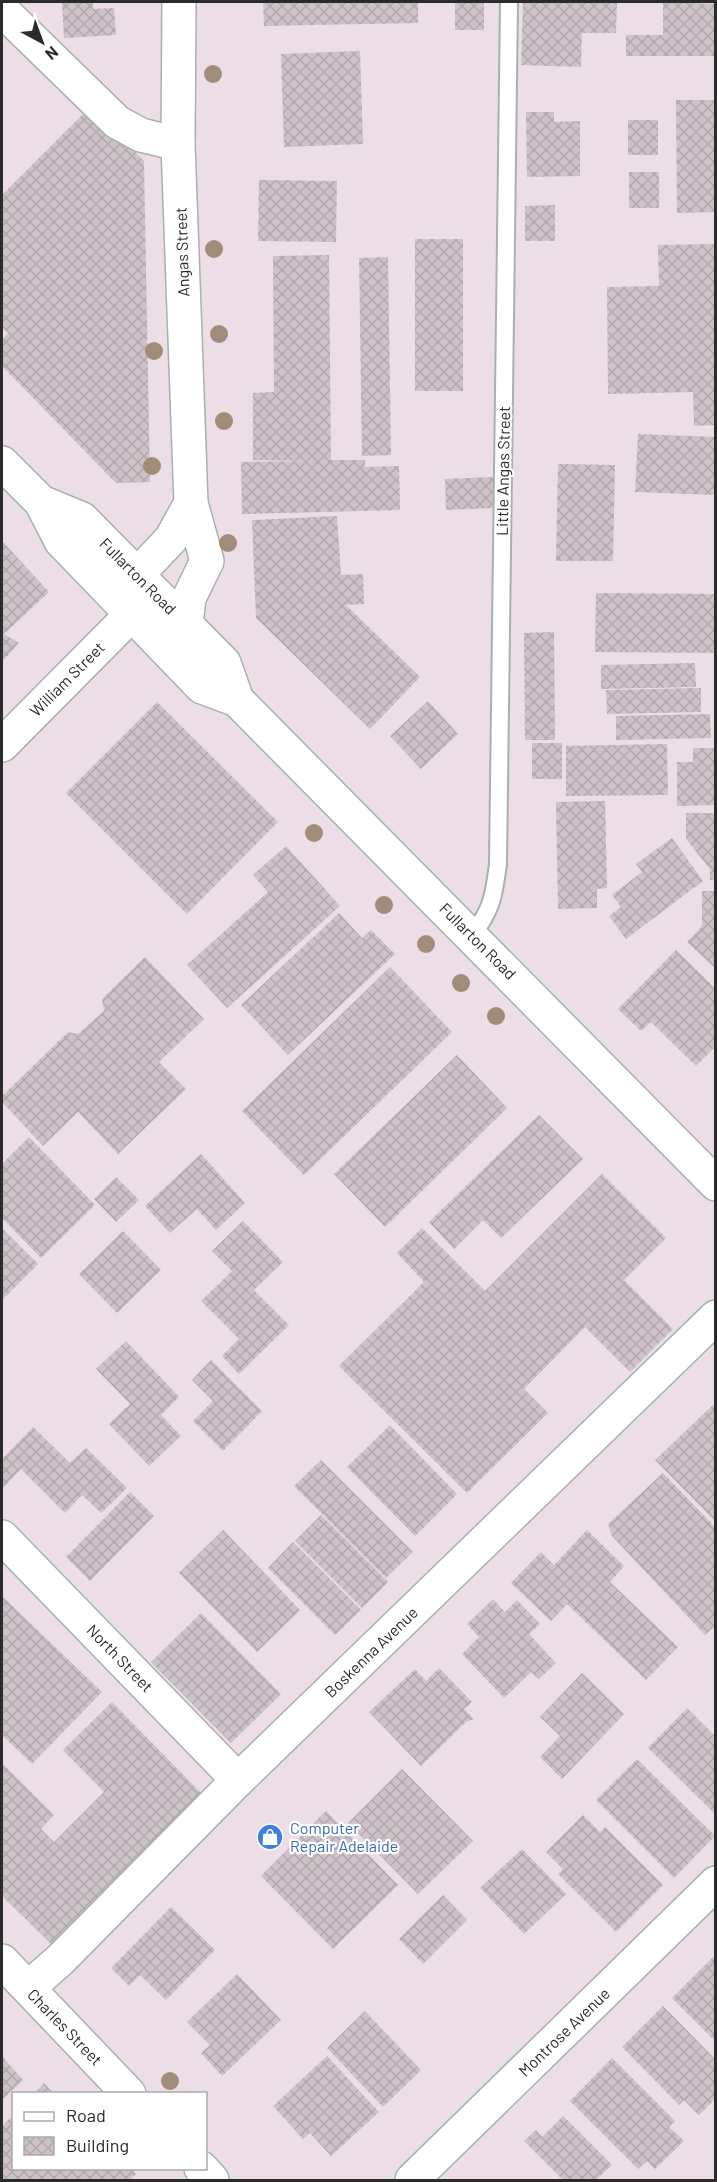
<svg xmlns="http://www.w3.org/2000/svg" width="717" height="2182" font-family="Barlow,sans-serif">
	<defs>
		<pattern id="building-cross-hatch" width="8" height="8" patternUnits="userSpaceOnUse" patternTransform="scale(1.5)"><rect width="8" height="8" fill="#cec2c9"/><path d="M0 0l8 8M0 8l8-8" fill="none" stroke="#b1a7ad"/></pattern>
	</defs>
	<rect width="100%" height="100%" fill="#ecdde6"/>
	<g fill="url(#building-cross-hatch)">
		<path d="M62 2H93V9L114 8 116 35 64 38Z"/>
		<path d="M263 2H418V23L264 26Z"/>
		<rect x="455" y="2" width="29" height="28"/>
		<path d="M523 2H617L616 33H582L581 67 521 65Z"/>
		<path d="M663 2 716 4V56H626V35H663Z"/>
		<path d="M360 51 363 144 284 147 281 54Z"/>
		<path d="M676 100H716V212L677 213Z"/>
		<path d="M90 107 144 161 150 482 116 483 2 366V340L8 333 2 327V195Z"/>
		<path d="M526 112H554V122L580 121V176L527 177Z"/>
		<rect x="628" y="120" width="30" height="35"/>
		<rect x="629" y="172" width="30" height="36"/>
		<path d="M259 180 337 181 336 242 258 241Z"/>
		<path d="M555 205V241H525V206Z"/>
		<rect x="415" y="239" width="48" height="152"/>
		<path d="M716 244V425L694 426 693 392 608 394 607 287 659 286 658 245Z"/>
		<path d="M329 255 331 460H365V467L399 466 400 510 242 514 241 462 309 461 253 460V393L274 392 273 256Z"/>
		<path d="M388 257 391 455 362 456 359 258Z"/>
		<path d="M638 434 716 437V495L635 492Z"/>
		<path d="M558 464 615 465 613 561H556Z"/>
		<path d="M493 477 494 508 446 510 445 479Z"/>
		<path d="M337 516 341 575 363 574 364 604 346 605 420 677 370 729 256 618 252 520Z"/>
		<path d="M2 541 49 592 4 634 19 643 2 662Z"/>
		<path d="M596 593 716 594V653L595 652Z"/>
		<path d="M554 632 555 740H525L524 633Z"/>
		<path d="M695 663 696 687 601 689V665Z"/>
		<path d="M701 688V712L607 714 606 690Z"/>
		<path d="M428 701 458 734 421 769 390 736Z"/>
		<path d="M157 702 278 822 187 914 66 793Z"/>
		<path d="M710 714 711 738 616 740V716Z"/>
		<rect x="532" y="743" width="30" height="36"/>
		<path d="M667 744 668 795 566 796V746Z"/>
		<path d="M693 748H716V805L677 806V762H693Z"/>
		<path d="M605 801 607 888 597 889V908L558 909 556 802Z"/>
		<path d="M686 813H716V880H710V869L686 839Z"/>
		<path d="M672 838 703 881 626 939 609 916 621 907 612 895 642 872 636 864Z"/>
		<path d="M286 846 340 906 227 1008 187 965 268 892 253 875Z"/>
		<path d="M702 891H716V969L687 942 702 926Z"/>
		<path d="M339 913 362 938 371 930 395 954 288 1055 241 1005Z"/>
		<path d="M676 950 716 989V1046L696 1066 651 1022 641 1031 618 1009Z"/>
		<path d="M145 957 204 1019 159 1062 186 1089 118 1154 78 1112 43 1146 2 1102V1096L68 1032 78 1034 104 1011 102 999Z"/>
		<path d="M390 967 452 1032 304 1175 242 1111Z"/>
		<path d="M457 1055 507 1108 385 1227 334 1174Z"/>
		<path d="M539 1115 583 1159 501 1238 483 1220 454 1249 429 1222Z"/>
		<path d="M29 1137 95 1205 41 1258 2 1218V1164Z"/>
		<path d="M201 1154 245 1203 216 1230 197 1209 170 1233 145 1206Z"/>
		<path d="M602 1174 666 1238 624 1280 673 1329 630 1372 585 1327 524 1389 548 1413 467 1493 339 1366 424 1282 397 1253 422 1228 485 1291Z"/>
		<path d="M116 1177 139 1200 116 1222 94 1199Z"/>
		<path d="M243 1221 283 1262 254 1290 289 1325 239 1374 222 1356 239 1339 201 1301 232 1271 212 1251Z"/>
		<path d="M2 1228 38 1264 2 1300Z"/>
		<path d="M123 1231 161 1270 117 1313 79 1274Z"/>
		<path d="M126 1341 179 1397 161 1415 181 1436 149 1466 109 1424 130 1404 96 1369Z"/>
		<path d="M211 1360 262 1411 223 1451 193 1421 213 1401 192 1380Z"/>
		<path d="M716 1402V1522L655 1460Z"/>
		<path d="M390 1425 457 1494 415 1536 347 1467Z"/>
		<path d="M33 1427 70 1463 86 1448 127 1488 101 1513 82 1495 65 1513 21 1469 2 1489V1459Z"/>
		<path d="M321 1460 413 1552 386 1578 294 1486Z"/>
		<path d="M663 1473 716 1528V1625L705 1635 612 1536 608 1524Z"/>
		<path d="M130 1492 154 1516 90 1581 66 1557Z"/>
		<path d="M321 1515 388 1582 362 1608 295 1541Z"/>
		<path d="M223 1530 300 1610 257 1652 179 1573Z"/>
		<path d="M587 1530 624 1566 610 1582 678 1647 646 1680 567 1604 551 1621 511 1583 541 1552 554 1565Z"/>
		<path d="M293 1542 361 1610 335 1635 268 1568Z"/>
		<path d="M2 1596 102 1692 32 1764 2 1735Z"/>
		<path d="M493 1599 505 1612 517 1600 540 1624 529 1634 556 1663 539 1679 531 1672 504 1698 462 1654 479 1637 467 1624Z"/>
		<path d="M201 1613 281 1694 231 1743 151 1662Z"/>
		<path d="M439 1668 472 1702 464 1709 474 1719 466 1722 421 1766 369 1712 415 1669 426 1681Z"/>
		<path d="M582 1673 624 1714 562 1779 540 1757 560 1736 540 1717Z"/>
		<path d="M112 1702 202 1794 52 1945 2 1896V1763L54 1815 41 1829 54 1842 104 1792 63 1750Z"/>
		<path d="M687 1708 716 1737V1815L648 1748Z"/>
		<path d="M637 1759 715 1836 674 1878 596 1800Z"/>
		<path d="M402 1769 473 1841 418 1894 348 1823Z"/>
		<path d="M326 1811 398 1885 333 1949 261 1876Z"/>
		<path d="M583 1815 600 1832 605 1827 663 1885 616 1932 558 1874 563 1869 546 1852Z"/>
		<path d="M522 1849 566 1894 524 1934 480 1888Z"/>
		<path d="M443 1895 467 1920 423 1964 399 1939Z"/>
		<path d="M171 1907 215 1950 166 2000 140 1975 129 1986 111 1968Z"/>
		<path d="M716 1954V2042L672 1998Z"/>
		<path d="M237 1974 281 2020 222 2076 201 2053 210 2045 187 2022Z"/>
		<path d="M663 2006 716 2060V2098L699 2115 684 2100 679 2105 622 2047Z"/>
		<path d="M365 2011 421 2070 383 2107 327 2048Z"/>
		<path d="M2 2056 23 2080 2 2100Z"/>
		<path d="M327 2056 379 2112 331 2156 310 2133 303 2139 273 2106Z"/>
		<path d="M612 2058 675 2121 669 2127 684 2141 655 2169 647 2161 638 2169 570 2101Z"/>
		<path d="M44 2083 54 2094H34Z"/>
		<path d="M14 2114V2168H130L136 2174 130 2180H5L2 2177V2126Z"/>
		<path d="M563 2116 612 2165 596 2180H563L524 2141 536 2130 542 2137Z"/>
	</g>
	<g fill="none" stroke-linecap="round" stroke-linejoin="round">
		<g stroke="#a7b2af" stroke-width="20">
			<path id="lane" d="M472 935C492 910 494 895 498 864L509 2"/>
		</g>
		<g stroke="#a7b2af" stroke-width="36">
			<g id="street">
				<path d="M179 2 178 144 191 503 207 561 189 598 186 624"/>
				<path d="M2 10 117 122 141 135 178 144"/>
				<path d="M137 575 171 539 191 503"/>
				<path d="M2 745 132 614"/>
				<path d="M2 1537 238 1780"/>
				<path d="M2 1961 129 2094"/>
				<path d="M28 1988 60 1960 238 1780 716 1317"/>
				<path d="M201 2168 212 2180"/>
				<path d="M412 2180 716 1883"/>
			</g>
		</g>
		<g stroke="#a7b2af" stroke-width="36">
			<g id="secondary">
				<path d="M2 463 41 502 61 541 202 687 237 700 716 1184"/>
				<path d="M41 502 82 519 224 663 237 700"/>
			</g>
		</g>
		<use href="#lane" stroke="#fff" stroke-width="16"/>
		<use href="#street" stroke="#fff" stroke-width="33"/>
		<use href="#secondary" stroke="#fff" stroke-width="33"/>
	</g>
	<g fill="#a18c79">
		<circle cx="213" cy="74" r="9"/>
		<circle cx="214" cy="249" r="9"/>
		<circle cx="219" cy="334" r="9"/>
		<circle cx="154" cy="351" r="9"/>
		<circle cx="224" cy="421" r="9"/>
		<circle cx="152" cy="466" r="9"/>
		<circle cx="228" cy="543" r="9"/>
		<circle cx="314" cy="833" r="9"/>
		<circle cx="384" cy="905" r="9"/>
		<circle cx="426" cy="944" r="9"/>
		<circle cx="461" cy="983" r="9"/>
		<circle cx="496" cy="1016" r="9"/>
		<circle cx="170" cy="2081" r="9"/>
	</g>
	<defs>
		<g id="shop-disc" transform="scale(1.35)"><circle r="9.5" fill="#3f7fe0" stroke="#fff"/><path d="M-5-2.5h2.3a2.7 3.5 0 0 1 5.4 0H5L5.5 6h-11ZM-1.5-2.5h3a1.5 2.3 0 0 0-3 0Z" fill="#fff"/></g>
	</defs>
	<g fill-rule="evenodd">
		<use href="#shop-disc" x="270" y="1837"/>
	</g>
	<g text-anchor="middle" stroke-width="4.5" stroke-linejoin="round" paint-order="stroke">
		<g font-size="16" fill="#2b2b2b" stroke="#fff">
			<text transform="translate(182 252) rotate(-92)" y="6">Angas Street</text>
			<text transform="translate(503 471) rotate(-89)" y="6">Little Angas Street</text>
			<text transform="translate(138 576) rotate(45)" y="6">Fullarton Road</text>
			<text transform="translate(67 679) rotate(-45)" y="6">William Street</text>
			<text transform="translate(478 941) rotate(45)" y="6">Fullarton Road</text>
			<text transform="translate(371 1652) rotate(-44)" y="6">Boskenna Avenue</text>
			<text transform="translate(120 1658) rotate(46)" y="6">North Street</text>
			<text transform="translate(65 2027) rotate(46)" y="6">Charles Street</text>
			<text transform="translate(564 2032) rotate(-44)" y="6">Montrose Avenue</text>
		</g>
		<g font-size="16" fill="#366cbe" stroke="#fff" text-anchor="start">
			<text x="290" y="1834">Computer<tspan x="290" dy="18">Repair Adelaide</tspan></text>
		</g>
	</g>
	<rect width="717" height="2182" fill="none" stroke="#2b2b2b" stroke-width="6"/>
	<rect x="12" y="2092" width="195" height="78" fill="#ffffff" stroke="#aaaaaa" stroke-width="1.5"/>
	<rect x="24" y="2112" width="30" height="9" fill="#ffffff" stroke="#aaaaaa" stroke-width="1.5"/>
	<text x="66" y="2122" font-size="18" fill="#2b2b2b">Road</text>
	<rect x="24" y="2137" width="30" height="18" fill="url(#building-cross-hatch)" stroke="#aaaaaa" stroke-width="1.5"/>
	<text x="66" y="2152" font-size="18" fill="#2b2b2b">Building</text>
	<g transform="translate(42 42) rotate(139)" stroke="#ffffff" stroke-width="4.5" paint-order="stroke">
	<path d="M0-4.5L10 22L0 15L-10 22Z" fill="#2b2b2b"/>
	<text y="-9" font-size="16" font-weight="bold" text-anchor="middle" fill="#2b2b2b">N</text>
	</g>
</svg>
